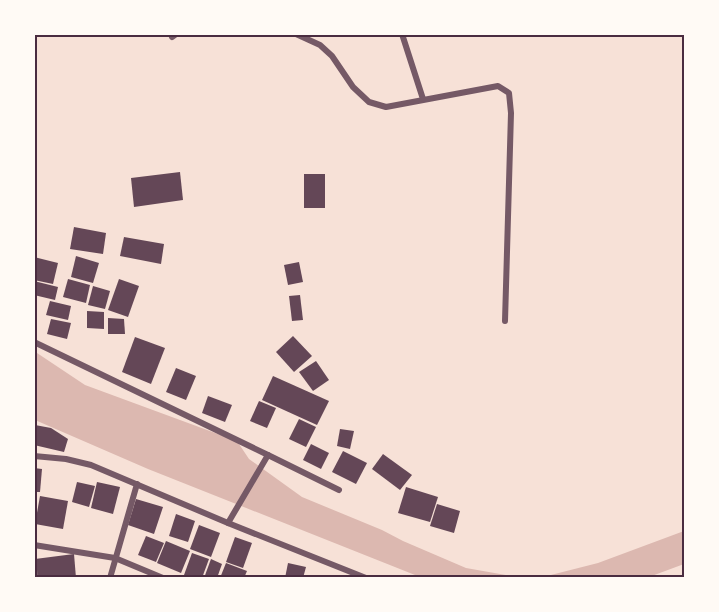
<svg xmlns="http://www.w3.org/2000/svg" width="719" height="612" font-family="'DejaVu Sans',sans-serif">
	<rect width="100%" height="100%" fill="#f7e1d7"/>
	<g fill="#dcb8b0">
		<path d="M34 351 85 385 237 441 249 459 302 497 382 530 403 541 466 568 517 577 425 578 415 575 148 469 35 420Z"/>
		<path d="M684 531V564L649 577H543L598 563Z"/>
	</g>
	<g fill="#644757">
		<path d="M180 172 183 200 134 207 131 178Z"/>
		<rect x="304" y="174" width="21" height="34"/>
		<path d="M37 224V251H34V225Z"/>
		<path d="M74 227 106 233 103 254 70 249Z"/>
		<path d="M124 237 164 244 161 264 120 256Z"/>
		<path d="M76 256 99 263 93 283 71 277Z"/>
		<path d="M34 257 58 263 53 284 34 280Z"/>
		<path d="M299 262 303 282 288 285 284 265Z"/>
		<path d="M68 279 90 285 86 303 63 297Z"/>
		<path d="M119 279 139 286 128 317 108 310Z"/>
		<path d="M34 281 58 287 55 300 34 295Z"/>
		<path d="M93 286 110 291 105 309 88 305Z"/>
		<path d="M300 295 303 320 292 321 289 296Z"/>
		<path d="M50 301 71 306 68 320 46 315Z"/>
		<path d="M87 311 104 312V329L87 328Z"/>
		<path d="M108 318 124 319 125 334H108Z"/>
		<path d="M51 319 71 323 67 339 47 334Z"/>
		<path d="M293 336 312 356 294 372 276 352Z"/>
		<path d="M135 337 165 348 151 384 122 372Z"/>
		<path d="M316 361 329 380 313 391 299 372Z"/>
		<path d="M176 368 196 376 186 400 166 392Z"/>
		<path d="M273 376 329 401 317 425 262 400Z"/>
		<path d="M208 396 232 405 225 422 202 413Z"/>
		<path d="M259 401 276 408 267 428 250 421Z"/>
		<path d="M299 419 316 427 306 447 289 439Z"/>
		<path d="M35 425 51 428 68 439 64 452 34 445Z"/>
		<path d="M340 429 354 431 350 449 337 446Z"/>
		<path d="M311 444 329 453 321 469 303 460Z"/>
		<path d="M343 451 367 463 356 484 332 472Z"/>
		<path d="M383 454 412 475 400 490 372 469Z"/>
		<path d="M34 468 42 469 40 492H34Z"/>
		<path d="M77 482 95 486 89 507 72 502Z"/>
		<path d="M97 482 120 487 113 514 91 508Z"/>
		<path d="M406 487 438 497 430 522 398 513Z"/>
		<path d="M40 496 68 501 63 529 35 524Z"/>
		<path d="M136 499 163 507 154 534 128 525Z"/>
		<path d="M437 504 460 511 454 533 430 526Z"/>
		<path d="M176 514 195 521 188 542 169 536Z"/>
		<path d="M199 525 220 533 211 557 190 549Z"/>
		<path d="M146 536 164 543 156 562 138 555Z"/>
		<path d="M235 537 252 543 243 568 226 562Z"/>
		<path d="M166 541 190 551 181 573 157 563Z"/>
		<path d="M192 553 209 559 202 578H192L184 575Z"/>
		<path d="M74 554 76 578H37L35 559Z"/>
		<path d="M211 559 222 564 217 578H204Z"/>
		<path d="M226 563 247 571 244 578H220Z"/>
		<path d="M288 563 306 567 303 578H285Z"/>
	</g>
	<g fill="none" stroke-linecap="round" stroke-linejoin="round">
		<g stroke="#755966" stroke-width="6">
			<path d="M296 34 320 45 332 56 353 87 369 102 386 107 498 86 509 93 511 113 505 321"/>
			<path d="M402 34 423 99"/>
			<path d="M172 37 176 34"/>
			<path d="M34 342 268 455"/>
			<path d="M34 456 66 459 91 465 228 523 366 578"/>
			<path d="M228 523 268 455 339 490"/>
			<path d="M34 545 115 558 163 578"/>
			<path d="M34 570 36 578"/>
			<path d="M110 578 137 484"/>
		</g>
	</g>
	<rect width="719" height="612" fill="none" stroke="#fffaf5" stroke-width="72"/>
	<rect x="36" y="36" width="647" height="540" fill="none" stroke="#4a2c40" stroke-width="2"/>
</svg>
